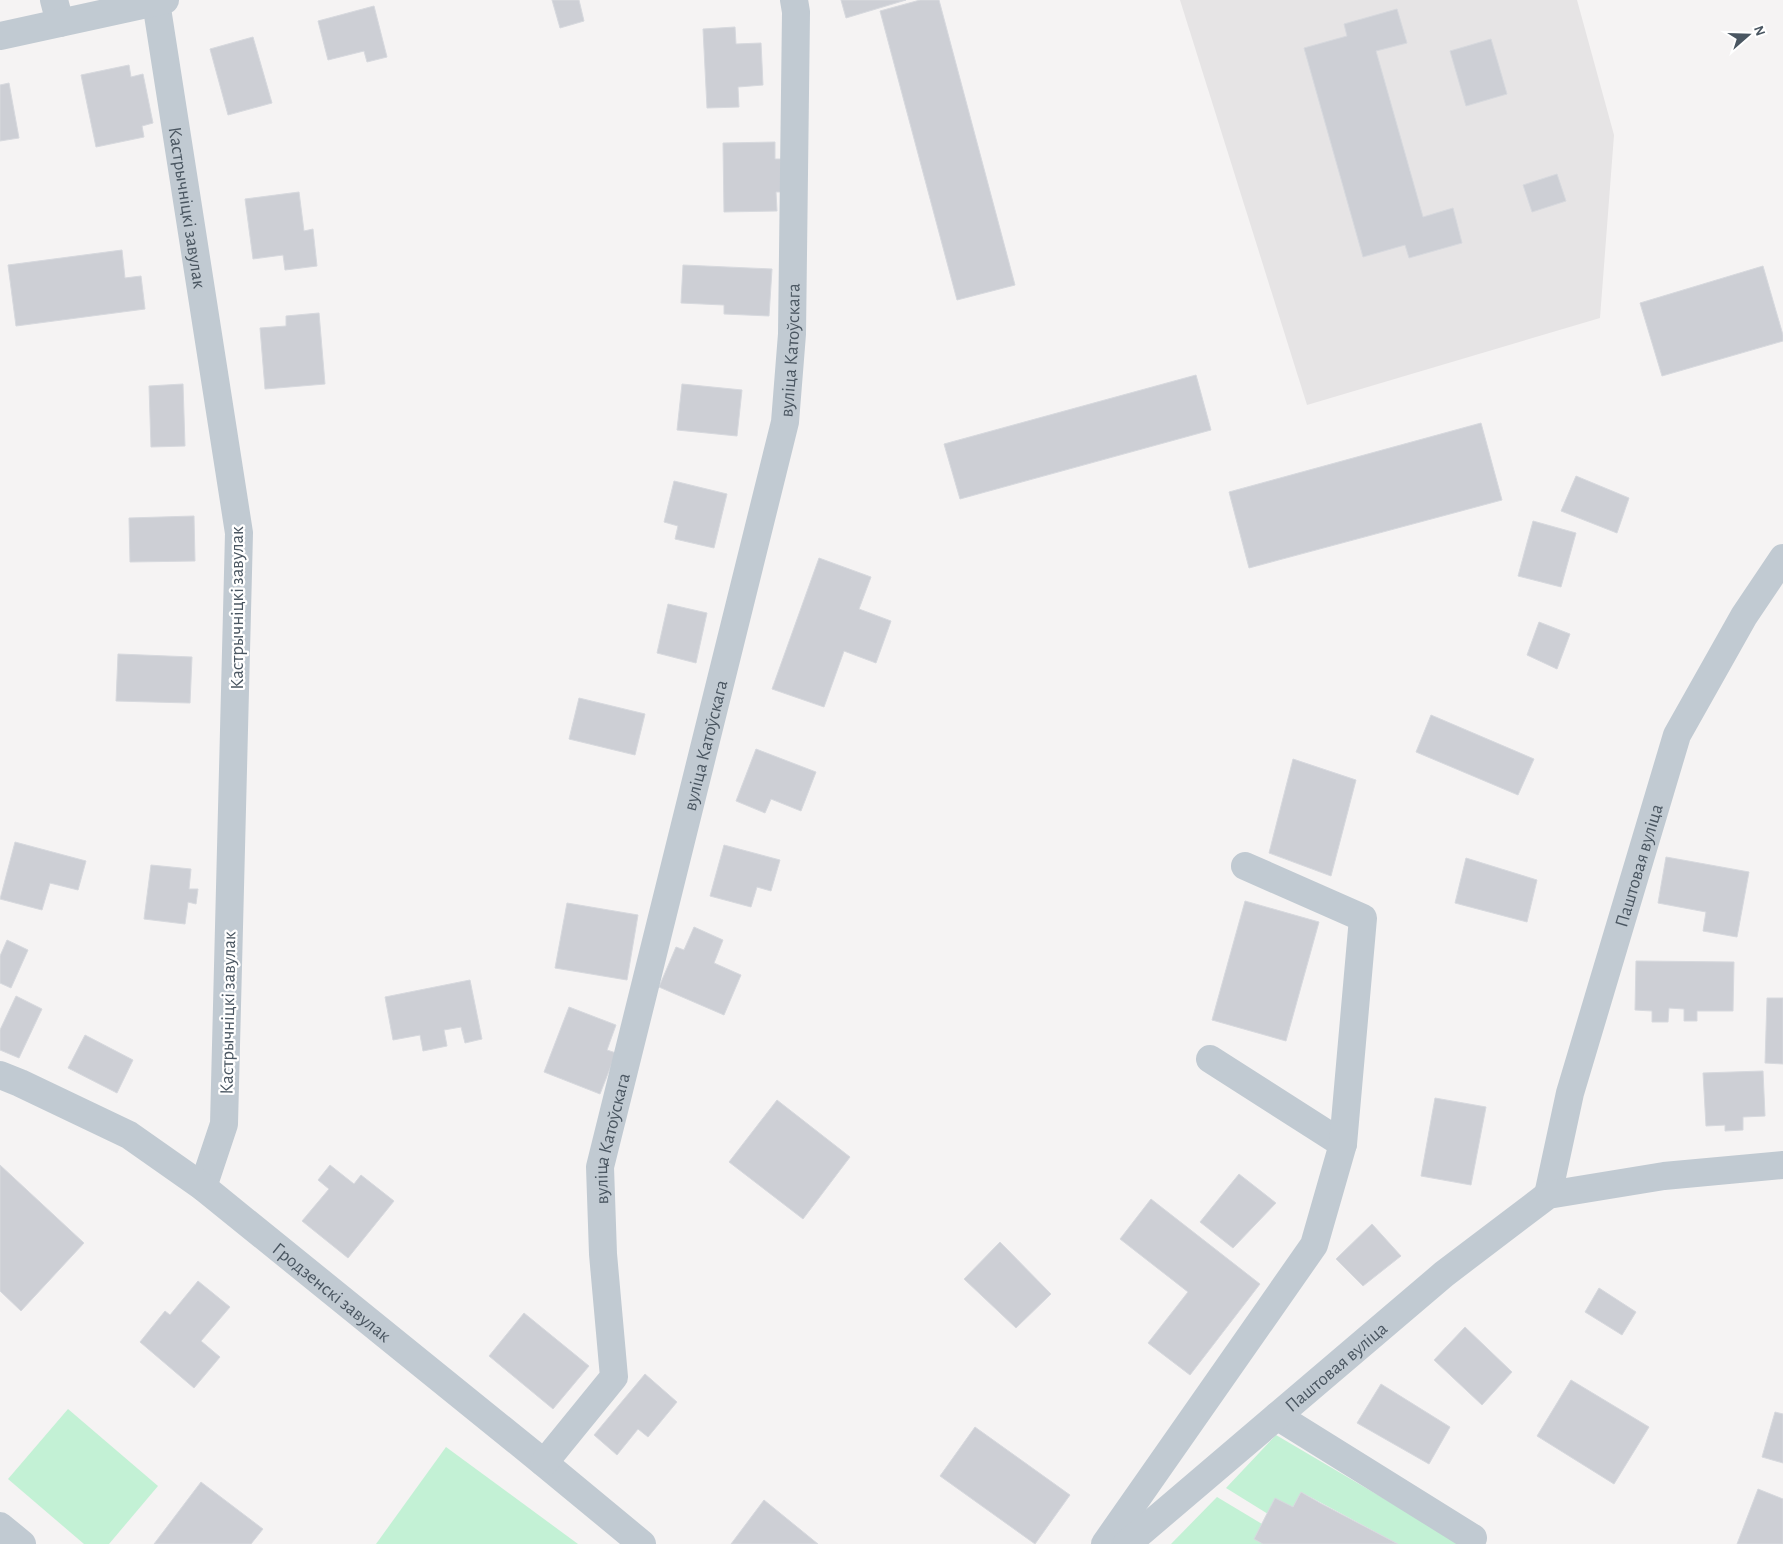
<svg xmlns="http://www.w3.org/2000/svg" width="1783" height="1544" font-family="'Alegreya Sans',sans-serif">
	<rect width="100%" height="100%" fill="#f5f3f3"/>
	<path fill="#e6e4e5" d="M1180 0H1577L1614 135 1600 318 1307 405Z"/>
	<g fill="#c3f1d5">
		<path d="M68 1409 158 1486 109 1544H84L8 1479Z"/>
		<path d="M1276 1435 1461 1544H1398L1301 1492 1293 1507 1268 1514 1226 1488Z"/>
		<path d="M446 1447 578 1544H376Z"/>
		<path d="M1217 1497 1262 1524 1263 1544H1171Z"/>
	</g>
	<g fill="#cdcfd5" stroke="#d7d9de">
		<path d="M552 0H579L584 21 560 28Z"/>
		<path d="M841 0H906L846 18Z"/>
		<path d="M920 0H939L1015 285 957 300 880 11Z"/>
		<path d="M374 6 387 57 367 62 364 51 328 60 318 21Z"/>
		<path d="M1397 9 1407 43 1376 51 1423 217 1453 208 1462 243 1409 258 1405 245 1363 257 1304 48 1347 36 1344 24Z"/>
		<path d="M735 27 736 44 761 43 763 85 738 87 739 107 707 108 703 29Z"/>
		<path d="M253 37 272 103 228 115 210 49Z"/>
		<path d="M1491 39 1507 94 1466 106 1450 51Z"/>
		<path d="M129 65 131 77 143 74 153 123 142 126 144 137 96 147 81 75Z"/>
		<path d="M9 83 19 138 0 141V85Z"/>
		<path d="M775 142V159H782L783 192H776L777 211 724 212 723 143Z"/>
		<path d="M1557 174 1566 201 1532 212 1523 185Z"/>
		<path d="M299 192 304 231 313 229 317 266 285 270 283 255 253 259 245 199Z"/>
		<path d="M122 250 125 278 141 276 145 309 16 326 8 265Z"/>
		<path d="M683 265 772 269 769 316 724 314V305L681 303Z"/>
		<path d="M1763 266 1783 335V341L1662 376 1640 303Z"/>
		<path d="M319 313 325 384 265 389 260 328 286 326V316Z"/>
		<path d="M1196 375 1211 430 960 499 944 444Z"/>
		<path d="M183 384 185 446 151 447 149 386Z"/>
		<path d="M682 384 742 390 737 436 677 430Z"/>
		<path d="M1481 423 1502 500 1249 568 1229 492Z"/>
		<path d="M1576 476 1629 498 1617 533 1561 511Z"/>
		<path d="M674 481 727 494 714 548 675 539 678 526 664 522Z"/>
		<path d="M194 516 195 561 130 562 129 518Z"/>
		<path d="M1533 521 1576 533 1561 587 1518 576Z"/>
		<path d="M819 558 871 577 859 609 891 621 876 663 844 651 824 707 772 689Z"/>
		<path d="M668 604 707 613 696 663 657 653Z"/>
		<path d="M1539 622 1570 634 1557 669 1527 655Z"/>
		<path d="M118 654 192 657 190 703 116 701Z"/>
		<path d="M579 698 645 714 635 755 569 739Z"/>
		<path d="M1431 715 1534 759 1518 795 1416 752Z"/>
		<path d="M756 749 816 772 801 811 771 799 765 813 736 801Z"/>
		<path d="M1293 759 1356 780 1331 876 1269 853Z"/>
		<path d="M15 842 86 861 78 890 50 883 42 910 0 899Z"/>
		<path d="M724 845 780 860 771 891 757 887 751 907 710 896Z"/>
		<path d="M1666 857 1749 872 1737 937 1703 931 1706 912 1658 903Z"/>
		<path d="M1466 858 1537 880 1527 922 1455 903Z"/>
		<path d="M151 865 191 869 189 889H198L196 904 188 902 185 924 144 919Z"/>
		<path d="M1245 901 1319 922 1286 1041 1212 1020Z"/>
		<path d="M567 903 638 915 627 980 555 968Z"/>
		<path d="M694 927 723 940 714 963 741 975 724 1015 659 987 676 947 684 950Z"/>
		<path d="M7 940 28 950 11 988 0 983V956Z"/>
		<path d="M1636 961 1734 962 1733 1011H1697V1021H1684V1009L1669 1008 1668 1022H1652V1011L1635 1010Z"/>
		<path d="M470 980 482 1039 465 1043 461 1027 444 1030 447 1046 423 1051 420 1035 393 1040 385 997Z"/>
		<path d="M16 996 42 1009 19 1058 0 1050V1030Z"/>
		<path d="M1767 998H1783V1064L1765 1063Z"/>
		<path d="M569 1007 616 1025 607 1050 616 1053 600 1094 544 1072Z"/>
		<path d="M85 1035 133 1060 117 1093 68 1068Z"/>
		<path d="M1763 1071 1765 1116 1743 1117V1130L1725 1131V1125L1706 1126 1703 1073Z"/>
		<path d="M1435 1098 1486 1107 1471 1185 1421 1176Z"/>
		<path d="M777 1100 850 1157 803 1219 729 1162Z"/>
		<path d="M0 1165 84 1243 21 1311 0 1291Z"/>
		<path d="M330 1165 354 1184 361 1175 394 1201 348 1258 302 1221 329 1189 318 1180Z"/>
		<path d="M1239 1174 1276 1203 1233 1248 1200 1222Z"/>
		<path d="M1151 1199 1260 1284 1190 1375 1148 1343 1188 1292 1120 1239Z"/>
		<path d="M1372 1224 1401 1256 1363 1286 1336 1259Z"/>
		<path d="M1000 1242 1051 1294 1016 1328 964 1279Z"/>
		<path d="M198 1281 230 1307 201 1341 220 1357 194 1388 140 1342 165 1311 170 1315Z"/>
		<path d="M1599 1288 1636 1312 1622 1335 1585 1312Z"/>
		<path d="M524 1313 589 1366 553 1409 489 1356Z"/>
		<path d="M1465 1327 1512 1372 1482 1405 1434 1360Z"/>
		<path d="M645 1374 677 1402 648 1437 638 1429 617 1455 594 1435Z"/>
		<path d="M1571 1380 1649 1427 1614 1484 1537 1436Z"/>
		<path d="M1381 1384 1450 1427 1429 1464 1357 1423Z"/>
		<path d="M1775 1412 1783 1414V1463L1762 1457Z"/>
		<path d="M975 1427 1070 1495 1035 1544 940 1476Z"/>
		<path d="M201 1482 263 1529 251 1544H154Z"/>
		<path d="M1758 1489 1783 1499V1544H1737Z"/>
		<path d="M1301 1492 1320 1503 1398 1544H1263L1254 1539 1275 1498 1293 1507Z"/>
		<path d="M764 1500 818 1544H731Z"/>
	</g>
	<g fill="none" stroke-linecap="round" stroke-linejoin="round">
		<g stroke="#c1cad2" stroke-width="28">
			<path d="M54 0 60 23"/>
			<path id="s1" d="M156 2 239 533 224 1124 203 1187"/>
			<path d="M0 36 165 0"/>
			<path d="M1210 1059 1343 1144"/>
			<path id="s2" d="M0 1075 20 1083 129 1135 203 1187 544 1463 642 1544"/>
			<path id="s3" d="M1548 1195 1570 1093 1677 735 1744 616 1783 558"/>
			<path d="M1277 1416 1473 1538"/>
			<path id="s4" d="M544 1463 614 1377 603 1254 600 1167 785 422 792 334 796 12 794 0"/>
			<path d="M0 1526 22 1544"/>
			<path d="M1105 1544 1314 1245 1343 1144 1363 918 1245 866"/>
			<path id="s5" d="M1127 1544 1444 1274 1548 1195 1664 1176 1783 1165"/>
		</g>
	</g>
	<g text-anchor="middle" stroke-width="4.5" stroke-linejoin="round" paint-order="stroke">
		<g font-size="19" fill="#4a5661" stroke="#fff">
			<text dy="7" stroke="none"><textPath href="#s1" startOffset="208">Кастрычніцкі завулак</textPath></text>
			<text dy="7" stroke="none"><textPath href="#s4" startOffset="1161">вуліца Катоўскага</textPath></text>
			<text transform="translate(236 608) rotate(-90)" y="7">Кастрычніцкі завулак</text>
			<text dy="7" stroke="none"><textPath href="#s4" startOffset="756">вуліца Катоўскага</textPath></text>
			<text dy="7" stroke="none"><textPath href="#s3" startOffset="342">Паштовая вуліца</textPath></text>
			<text transform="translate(227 1013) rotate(-89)" y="7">Кастрычніцкі завулак</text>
			<text dy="7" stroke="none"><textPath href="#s4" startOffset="351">вуліца Катоўскага</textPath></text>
			<text dy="7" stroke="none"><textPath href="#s2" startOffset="399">Гродзенскі завулак</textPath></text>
			<text dy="7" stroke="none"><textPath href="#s5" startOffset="274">Паштовая вуліца</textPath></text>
		</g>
	</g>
	<g transform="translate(1748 35) rotate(70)" stroke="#ffffff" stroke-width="4" paint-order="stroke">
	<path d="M0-4L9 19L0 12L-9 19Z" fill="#4a5661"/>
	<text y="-8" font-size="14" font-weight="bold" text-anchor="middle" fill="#4a5661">N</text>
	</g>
</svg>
